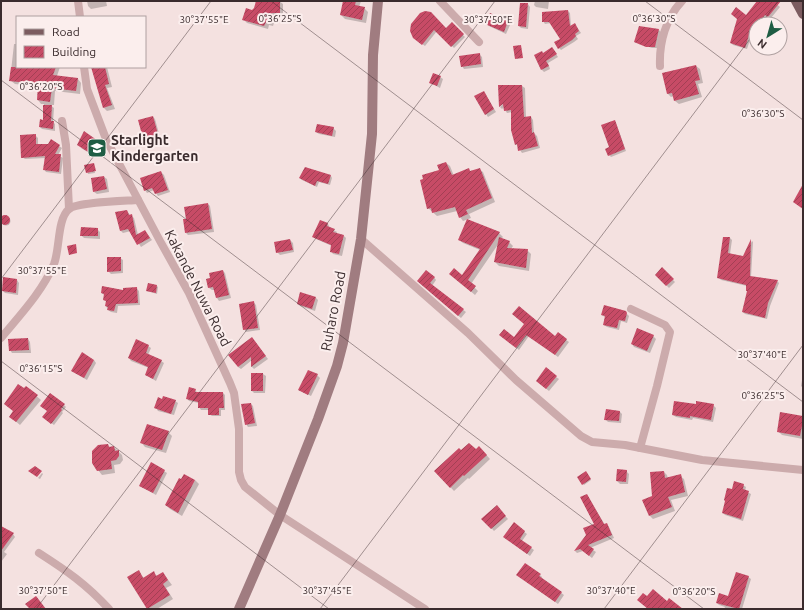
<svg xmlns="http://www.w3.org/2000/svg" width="804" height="610" font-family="Ubuntu,sans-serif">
	<defs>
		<pattern id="building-hatch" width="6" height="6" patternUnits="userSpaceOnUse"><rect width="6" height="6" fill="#c74b66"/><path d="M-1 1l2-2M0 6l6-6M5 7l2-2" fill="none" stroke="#a33f54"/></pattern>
	</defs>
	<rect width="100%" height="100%" fill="#f4e1e0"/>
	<g fill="#0003">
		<path d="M87 1H106L107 6 91 9 88 6Z"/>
		<path d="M257 1H279L283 4V16L276 17 273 26 269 25 268 29 247 23 243 19 255 9Z"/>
		<path d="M344 1H361L359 7 364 8 368 12 366 23 345 19 341 15Z"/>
		<path d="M535 1H549L548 9 536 7 534 5Z"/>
		<path d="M759 1H773L780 7 771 18 768 16 762 24H756V31L751 37 747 49 733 45 731 43 746 16Z"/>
		<path d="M528 4 530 7 528 29 521 28 519 26Z"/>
		<path d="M568 11 570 13 571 27H577L581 33 576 36 578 39 574 42 561 50 559 48 561 39 551 23 545 24 543 21Z"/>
		<path d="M428 12 446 30 452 24 465 37 454 48 437 31 425 46 417 40Z"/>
		<path d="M490 15 508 22 510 25 506 34 489 26 486 24Z"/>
		<path d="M640 27 659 30 661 32 657 48H652L635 42Z"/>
		<path d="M14 44H17V67H32L31 86 15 84 10 80Z"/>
		<path d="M554 51 558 57 548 63 550 69 544 72 542 70 543 54Z"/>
		<path d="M479 54 482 57 483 67 464 69 462 66Z"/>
		<path d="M696 66 700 69 703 83 698 84 702 97 679 104 675 101 674 96 671 97 668 94Z"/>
		<path d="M40 67H60L57 76 78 79 81 83 80 94 55 91 54 105H50L54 108 53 122 55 124V131L42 129 40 127 44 121V104H41L38 100 39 86 35 83Z"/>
		<path d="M92 67H107L112 87 107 88 115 109 107 111 104 108Z"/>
		<path d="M440 77 443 79 440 88 431 83Z"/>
		<path d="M522 86 525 88 526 117H531L533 120 534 133 537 136 540 148 522 153 516 144 512 112 507 113 505 110 504 107 502 109 500 107Z"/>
		<path d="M484 92 496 112 488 117 486 114Z"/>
		<path d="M153 117 155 119 161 141 148 144 145 142 140 120Z"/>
		<path d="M614 121 616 123 626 151 611 157 609 155Z"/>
		<path d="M333 128 336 131 335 137 319 134 316 132Z"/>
		<path d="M35 135 38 138V145H49L51 141 62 148 58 155 63 158 61 174 46 172 44 169 46 158 25 159 22 157Z"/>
		<path d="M100 144 103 146 96 157 81 148Z"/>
		<path d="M446 163 450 166 454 176 469 170 471 172 479 169 483 172 495 202 469 214 471 218 463 221 460 217 457 211 437 216 428 208 441 171Z"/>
		<path d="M93 164 95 173 88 174 85 165Z"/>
		<path d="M305 168 331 176 332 178 330 185 319 182 317 187 302 180 300 178Z"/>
		<path d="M161 172 164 175 170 192 158 196 154 190 147 193 145 190Z"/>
		<path d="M104 177 107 179 109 192 97 194 94 192Z"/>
		<path d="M208 204 210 206 214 232 188 235 186 233 187 219Z"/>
		<path d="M127 211 130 215 134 218 138 235 145 231 152 240 141 247 131 231 123 233 120 230Z"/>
		<circle cx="6" cy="221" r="4.5"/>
		<path d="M467 220 499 233 503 237 501 239 509 242 513 246 511 249 527 250 531 254 529 271 499 266 495 262 499 243 471 284 478 291 475 295 454 277H462L480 250 463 243 459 240Z"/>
		<path d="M320 221 328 224 330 228 337 232 336 234 344 236 346 238 342 256 333 254 331 251 332 246 316 239 314 237Z"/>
		<path d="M97 229 100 232V239L84 238 81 235Z"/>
		<path d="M724 238H730L732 240 730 254 744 257 752 241 753 242 751 277 777 281 779 283 770 306 767 319 745 314 743 312 748 292 747 286 721 280 719 278Z"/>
		<path d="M290 240 293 243 294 252 280 255 277 252Z"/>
		<path d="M120 258 123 260V273L111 274 108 271Z"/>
		<path d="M662 269 675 282 669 288 656 275Z"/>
		<path d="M223 271 225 273 231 298 219 301 217 298 214 290H212L209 288 207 279 211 278Z"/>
		<path d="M434 277 436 280 432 286 466 312 461 318 421 284Z"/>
		<path d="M17 280 19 283 18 295 5 293 3 291Z"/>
		<path d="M157 286 158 287 157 294 147 291Z"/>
		<path d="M136 288 139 291 140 305 118 306 117 313 111 312 108 310 106 306 107 302 104 300V295L102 293 125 291Z"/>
		<path d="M316 298 318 300 315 311 300 306 298 304Z"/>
		<path d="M253 302 256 305 260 330 246 332 244 329Z"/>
		<path d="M625 312 629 316 627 323 621 321 619 330 607 327 604 325 606 318 602 315Z"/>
		<path d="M525 324 556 338 558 334 569 342 558 357 529 336 519 350 503 337 514 338Z"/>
		<path d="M653 336 656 339 650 353 634 347 632 344Z"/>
		<path d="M28 339 30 342 31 353H12L10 350Z"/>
		<path d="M254 341 268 359 254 369 252 367V360L241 369 238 367Z"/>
		<path d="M148 346 151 348 148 355 161 361 164 363 156 381 146 375 149 368 131 361 129 358Z"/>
		<path d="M94 360 96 363 87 380 75 373Z"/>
		<path d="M252 374H263L266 376 265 393H254L252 391Z"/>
		<path d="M317 375 320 378 311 396 299 390Z"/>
		<path d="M556 377 559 379 549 391 539 383Z"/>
		<path d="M802 380H803V388L801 386Z"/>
		<path d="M26 387 41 400 20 425 14 420Z"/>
		<path d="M195 390 198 393H223L225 395V410H221V416H212L209 414V410H201L199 407V403L189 401 187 398Z"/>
		<path d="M175 401 178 403 174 415 158 411 156 408Z"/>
		<path d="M251 404 253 406 257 426 248 427 246 424Z"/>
		<path d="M64 405 66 407 62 412 63 413 54 425 46 419Z"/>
		<path d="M713 405 716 408 713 422 693 418 692 420 676 417 673 415 696 406Z"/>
		<path d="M620 412 622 414 621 423 608 422 605 419Z"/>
		<path d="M803 417V439L782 435 778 431Z"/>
		<path d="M168 432 172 436 166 453 145 447 141 442Z"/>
		<path d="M108 445 111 448 114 447 122 455 123 460 120 464 114 465 115 473 102 475 98 470Z"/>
		<path d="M479 447 490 459 469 479 468 478 454 491 435 471 461 452 476 450Z"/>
		<path d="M151 463 167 473 156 495 140 486Z"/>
		<path d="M626 471 629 474 628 484H620L617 481Z"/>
		<path d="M664 472 667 475 668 479 680 476 684 479 688 496 671 500 675 511 653 519 650 516 653 497Z"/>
		<path d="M42 473 43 474 40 479 38 478Z"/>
		<path d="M587 473 591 480 584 485 583 484Z"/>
		<path d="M195 480 199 484 182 516 170 509 166 505Z"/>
		<path d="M743 485 746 487 745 491 751 494 743 521 725 515 723 513Z"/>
		<path d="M587 495 605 525 607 524 609 527 614 538 590 548 596 552 592 558 583 551 577 553 575 551 596 524Z"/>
		<path d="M497 507 508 519 494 531 483 519Z"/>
		<path d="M514 524 527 534 522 541 534 550 530 556 507 539Z"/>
		<path d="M1 534H13L15 537 4 552 7 554 1 562Z"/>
		<path d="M139 572 144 578 154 573 157 576 163 573 172 585 166 588 173 599 157 609H148L129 578Z"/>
		<path d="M540 575 542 577V578L564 595 558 604 520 577Z"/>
		<path d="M748 577 751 579 742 609H724L725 607 719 605 717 603 729 597Z"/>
	</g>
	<g fill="url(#building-hatch)">
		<path d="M256 1H280V13H272L269 23 266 22 264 26 242 20 246 8 252 10 254 8Z"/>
		<path d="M343 1H356L355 5 365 7 362 20 340 15Z"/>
		<path d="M757 1H781L768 17 765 15 758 24H756V26L749 35 745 48 730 43 737 19 731 14 736 7 746 15Z"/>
		<path d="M520 3H528L526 27 518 26Z"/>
		<path d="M568 10 570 26 575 23 579 31 575 34 576 36 572 40 558 49 554 42 560 39 549 22H542V12Z"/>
		<path d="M425 11 431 12 446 28 452 22 464 34 451 47 434 30 422 45 413 38 410 31 411 24 420 13Z"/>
		<path d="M490 13 508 21 504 32 485 24Z"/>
		<path d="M639 26 659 29 655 47H646L634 42Z"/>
		<path d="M521 45 523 58 515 59 513 46Z"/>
		<path d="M552 47 557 54 546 61 549 66 541 70 534 55 542 51 543 53Z"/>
		<path d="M480 53 481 64 461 67 459 56Z"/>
		<path d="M696 65 700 80 695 81 699 94 674 101 672 93 667 94 662 73Z"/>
		<path d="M11 67H56L53 75 78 78 76 91 52 88 50 102 37 100 38 84 9 81Z"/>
		<path d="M91 67H105L109 84 105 85 112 105 103 108Z"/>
		<path d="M433 73 441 76 437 86 429 83Z"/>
		<path d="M498 85H522L524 117 531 116 532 133 534 132 538 146 518 151 517 144 515 145 511 130V110L504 111 503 104 499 107Z"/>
		<path d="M484 91 494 109 485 115 474 96Z"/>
		<path d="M43 105H52L51 121H54L53 129 39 127 40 119 43 120Z"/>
		<path d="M153 116 159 138 144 142 138 120Z"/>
		<path d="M615 120 625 149 608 156 605 149 609 147 601 125Z"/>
		<path d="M317 124 334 127 332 136 315 132Z"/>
		<path d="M84 131 101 143 93 155 77 145Z"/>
		<path d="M36 134V144H48L51 139 60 145 55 154H61L59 172 43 170 45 156 21 158 20 135Z"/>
		<path d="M446 162 452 175 469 168 470 171 480 168 492 198 466 210 468 214 459 218 455 207 432 213 431 208 427 209 420 180 423 179 422 175 439 170 437 165Z"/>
		<path d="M94 163 96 171 86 173 84 165Z"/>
		<path d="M305 167 331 175 328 184 317 181 315 186 299 178Z"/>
		<path d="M161 171 168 190 155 194 152 188 144 191 140 178Z"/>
		<path d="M104 176 107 189 93 192 91 178Z"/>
		<path d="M803 184V209L793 202Z"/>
		<path d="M208 203 212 229 185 233 183 219H186L184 207Z"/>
		<path d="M127 210 129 215 132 214 136 235 145 230 150 238 137 245 128 229 120 231 115 212Z"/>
		<circle cx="5" cy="220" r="5"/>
		<path d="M467 219 500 232 468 280 476 286 471 292 449 274 454 268 462 275 480 249 458 240Z"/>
		<path d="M320 220 328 223 327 226 335 229 333 232 344 235 339 254 330 252 331 245 312 237Z"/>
		<path d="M81 227 98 228V236H80Z"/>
		<path d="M499 237 510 241 507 248 528 249 526 268 494 262Z"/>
		<path d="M723 237H730L728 253 743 256 751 239 750 276 778 280 768 303 765 318 742 312 747 291H746V285L717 278Z"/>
		<path d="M290 239 293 250 276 253 274 242Z"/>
		<path d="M76 244 77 253 69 255 67 246Z"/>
		<path d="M107 257H121V271L107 272Z"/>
		<path d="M662 267 674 279 666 286 655 275Z"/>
		<path d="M223 270 229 295 216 298 213 287 208 288 206 279 210 278 209 273Z"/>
		<path d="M426 270 435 277 430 283 464 309 458 316 417 281Z"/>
		<path d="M3 277 17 279 16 293 2 291Z"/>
		<path d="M148 283 157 285 156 293 146 291Z"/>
		<path d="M102 286 123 290V288L137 287 138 303 116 304 114 311 107 310 108 307 105 306 106 301 103 300 104 294 101 293Z"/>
		<path d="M300 292 316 297 312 309 297 304Z"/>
		<path d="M254 301 258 328 243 330 239 304Z"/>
		<path d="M604 305 626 311 627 313 625 321 619 320 617 328 603 325 605 316 601 315Z"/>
		<path d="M519 306 555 336 558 332 567 339 555 355 526 335 516 348 499 335 504 329 514 337 524 324 512 314Z"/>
		<path d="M637 328 654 335 647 351 631 344Z"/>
		<path d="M252 337 266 356 251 367V357L238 367 228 355Z"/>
		<path d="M28 338 29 350 9 351 8 339Z"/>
		<path d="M136 339 149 345 146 353 162 360 153 379 145 375 148 367 128 358Z"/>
		<path d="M82 352 94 360 84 378 71 371Z"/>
		<path d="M546 367 557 376 546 389 536 381Z"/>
		<path d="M308 370 318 374 308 395 298 390Z"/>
		<rect x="251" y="373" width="12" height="18"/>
		<path d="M18 384 24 388 26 386 38 395 16 422 9 417 13 411 4 404Z"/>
		<path d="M189 387 196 389 195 392H223L224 408H219V415H208V408H198V402L186 399Z"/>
		<path d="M50 393 65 404 61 409 62 410 51 424 42 417 47 411 40 406Z"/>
		<path d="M163 396 176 400 171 414 154 408 158 397 162 399Z"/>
		<path d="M674 401 696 404V401L714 404 711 420 690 416V418L672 415Z"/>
		<path d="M251 403 255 423 245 425 241 404Z"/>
		<path d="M606 409 620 411 619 421 604 420Z"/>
		<path d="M780 412 803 416V426H802L800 436 777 432Z"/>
		<path d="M147 424 169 431 162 450 140 443Z"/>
		<path d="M469 443 476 449 479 446 487 455 464 476 463 475 450 488 434 471 459 448 461 450Z"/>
		<path d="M108 444 109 447 114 446 115 451 119 450V456L116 460 111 461 112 469 97 471 92 463V451L98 445Z"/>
		<path d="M151 462 165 470 153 493 139 486Z"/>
		<path d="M35 466 42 471 37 477 28 471Z"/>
		<path d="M617 469 627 470 626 482 616 481Z"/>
		<path d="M586 471 591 479 582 485 577 477Z"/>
		<path d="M664 471 665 478 681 474 685 492 668 497 672 507 649 516 642 500 652 496 650 472Z"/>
		<path d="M184 474 195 480 178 513 165 505 179 478 181 479Z"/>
		<path d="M734 481 744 484 743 489 749 491 741 519 722 513 725 501 724 500 727 488 732 489Z"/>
		<path d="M587 494 604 524 607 523 612 535 588 545 594 549 589 556 580 549 574 551 586 535 583 528 594 524 580 497Z"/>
		<path d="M497 505 506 516 491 529 481 519Z"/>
		<path d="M514 522 525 531 520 539 532 547 527 554 503 537Z"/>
		<path d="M1 526 14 533 1 551Z"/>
		<path d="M525 563 541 574 539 576 562 592 555 602 516 575Z"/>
		<path d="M139 570 143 578 154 571 156 576 163 572 168 580 163 584 170 595 147 609 127 577Z"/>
		<path d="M736 572 749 576 739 609 716 603 719 593 728 596Z"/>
		<path d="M653 589 667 601 669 598 683 609H648L637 600 643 593 647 596Z"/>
		<path d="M36 596 46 609H30L25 604Z"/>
	</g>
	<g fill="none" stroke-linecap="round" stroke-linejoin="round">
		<g stroke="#ccabac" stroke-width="8">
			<path d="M78 1 80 17"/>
			<path d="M440 1 479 42"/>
			<path d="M660 66C659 42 666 18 682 1"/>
			<path d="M84 67 87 89 106 139 160 241 189 293 230 383 234 393 239 429V472L241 480 245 487 280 515 425 609"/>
			<path d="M62 121 66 145 69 209"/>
			<path d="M361 239 468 333 516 380 581 436 592 442 625 445 702 460 803 470"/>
			<path d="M631 309 665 325 670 332 657 386 640 448"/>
			<path d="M1 338C20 315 42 292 54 264 60 249 57 219 69 209 77 202 125 201 138 200"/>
			<path d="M39 553C67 571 86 584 109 609"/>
		</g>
		<path stroke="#a07c80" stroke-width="10" d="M239 609 280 515 318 419 337 366 343 343 361 239 372 134 373 55 378 1"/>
		<path stroke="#7c5c60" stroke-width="10" d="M796 1 803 14"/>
	</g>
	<path fill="none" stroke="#3a2b2d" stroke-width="1" stroke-opacity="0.45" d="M271 1 803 402M645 1 803 120M761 24 778 1M1 80 704 609M1 279 211 1M1 361 329 609M36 609 495 1M320 609 756 31M604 609 803 345"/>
	<defs>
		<g id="school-square" transform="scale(1)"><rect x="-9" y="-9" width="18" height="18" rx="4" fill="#1f5d44" stroke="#fbeeed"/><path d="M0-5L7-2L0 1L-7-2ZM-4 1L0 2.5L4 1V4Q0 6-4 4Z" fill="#fff"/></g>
	</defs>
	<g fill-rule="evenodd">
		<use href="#school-square" x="97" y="148"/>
	</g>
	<g text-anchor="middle" stroke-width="4" stroke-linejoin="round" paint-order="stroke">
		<g font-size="14" font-weight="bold" fill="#3a2b2d" stroke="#fbeeed" text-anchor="start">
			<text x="111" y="145">Starlight<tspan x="111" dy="16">Kindergarten</tspan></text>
		</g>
		<g font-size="14" fill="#3a2b2d" stroke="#fbeeed">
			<text transform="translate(198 288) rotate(63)" y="5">Kakande Nuwa Road</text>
			<text transform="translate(333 311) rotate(-79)" y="5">Ruharo Road</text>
		</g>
	</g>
	<g font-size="10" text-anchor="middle" fill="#3a2b2d" stroke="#fbeeed" stroke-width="4" stroke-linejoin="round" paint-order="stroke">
		<text x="280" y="22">0°36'25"S</text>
		<text x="654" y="22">0°36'30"S</text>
		<text x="204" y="23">30°37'55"E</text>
		<text x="488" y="23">30°37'50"E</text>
		<text x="41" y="90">0°36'20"S</text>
		<text x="763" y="117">0°36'30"S</text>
		<text x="42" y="274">30°37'55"E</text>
		<text x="762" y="358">30°37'40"E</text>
		<text x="41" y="372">0°36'15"S</text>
		<text x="763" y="399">0°36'25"S</text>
		<text x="43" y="594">30°37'50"E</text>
		<text x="327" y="594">30°37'45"E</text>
		<text x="611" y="594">30°37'40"E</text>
		<text x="694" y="595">0°36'20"S</text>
	</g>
	<rect width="804" height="610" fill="none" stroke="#3a2b2d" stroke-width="4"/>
	<rect x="16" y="16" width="130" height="52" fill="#fbeeed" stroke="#aea0a0"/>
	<rect x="24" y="29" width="20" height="6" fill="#7c5c60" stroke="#aea0a0"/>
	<text x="52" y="36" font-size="12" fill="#3a2b2d">Road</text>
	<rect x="24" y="46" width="20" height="12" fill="url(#building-hatch)" stroke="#aea0a0"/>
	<text x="52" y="56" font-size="12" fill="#3a2b2d">Building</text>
	<g transform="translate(768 36) rotate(217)"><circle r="19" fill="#fbeeed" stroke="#aea0a0"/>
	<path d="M0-3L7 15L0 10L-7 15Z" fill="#1f5d44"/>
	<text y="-6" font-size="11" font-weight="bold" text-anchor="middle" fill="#3a2b2d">N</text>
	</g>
</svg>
